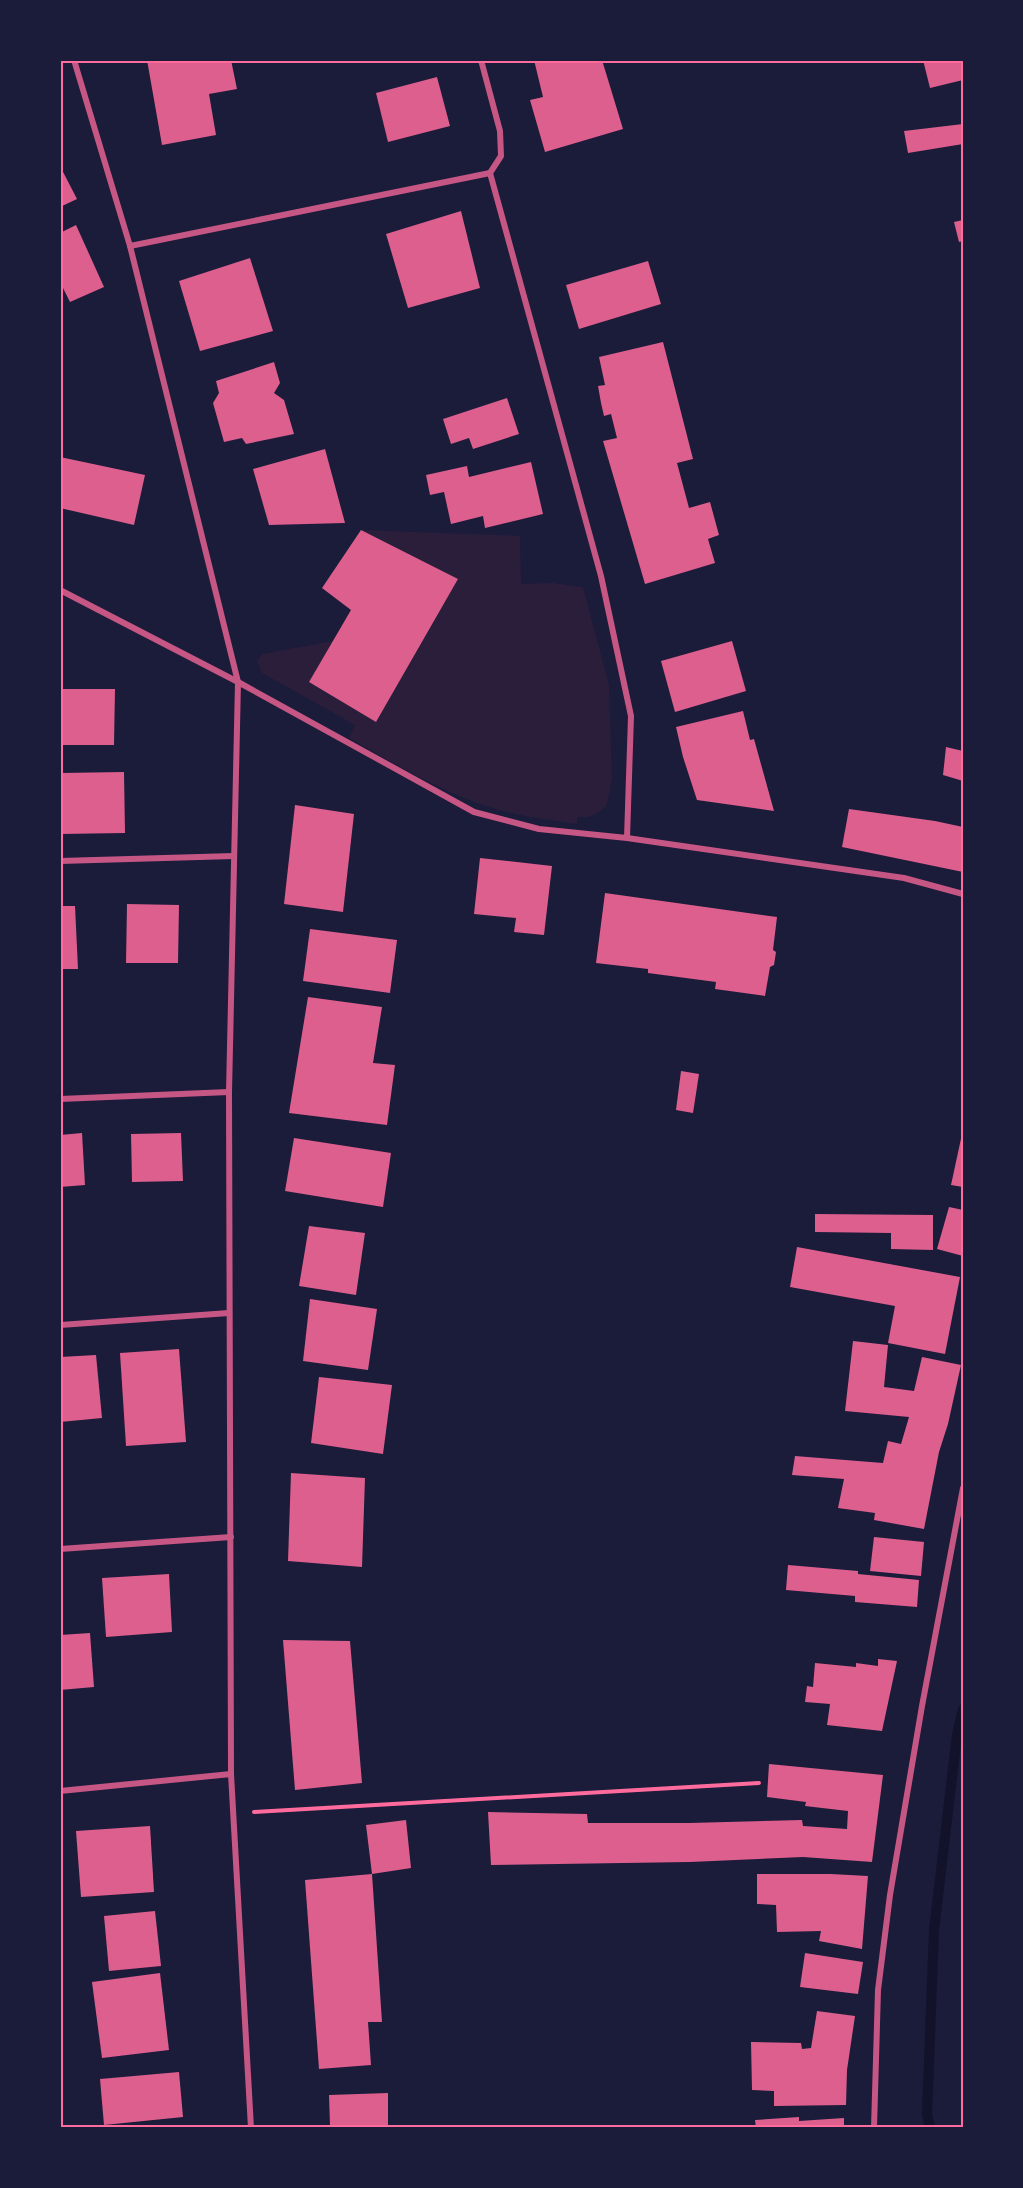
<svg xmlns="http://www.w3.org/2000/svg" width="1023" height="2188" font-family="Barlow,sans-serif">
	<rect width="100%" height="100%" fill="#1b1b3a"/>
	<path fill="#2a1e3b" d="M361 530 520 536 521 584 552 583 583 587 609 685 612 776 609 796 606 806 599 812 589 817H577V824C546 820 516 816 486 806 438 790 393 763 349 738L355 725 262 673 257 661 262 654 333 641 309 682 376 722 458 579Z"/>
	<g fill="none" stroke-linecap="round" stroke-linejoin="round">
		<path stroke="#12122b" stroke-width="10" d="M930 2128 927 2114 934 1930 957 1735 963 1709"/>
	</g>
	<g fill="#dd5f8e">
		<path d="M147 60H231L237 89 209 94 216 135 162 145Z"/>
		<path d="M534 60H602L623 129 545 152 530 100 543 97Z"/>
		<path d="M923 60H963V80L930 88Z"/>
		<path d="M437 77 450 126 388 142 376 93Z"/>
		<path d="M963 124V144L908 153 904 131Z"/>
		<path d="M60 166 77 199 60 207Z"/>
		<path d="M461 211 480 288 408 308 386 234Z"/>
		<path d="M963 220V241L959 242 954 222Z"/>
		<path d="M76 225 104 287 70 302 60 282V233Z"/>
		<path d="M250 258 273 331 200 351 179 281Z"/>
		<path d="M648 261 661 304 579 329 566 285Z"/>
		<path d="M663 342 693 459 677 463 689 508 710 502 719 535 708 539 715 563 645 584 603 441 617 438 611 414 604 416 601 403 598 386 605 385 599 357Z"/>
		<path d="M274 362 280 383 274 393 284 400 294 434 246 444 242 438 224 442 213 403 219 393 216 381Z"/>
		<path d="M507 398 519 434 473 449 469 438 451 444 443 419Z"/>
		<path d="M325 449 345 523 269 525 253 469Z"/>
		<path d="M60 457 145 475 134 525 60 508Z"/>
		<path d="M531 462 543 514 485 528 483 516 451 524 444 492 430 495 426 475 467 466 469 477Z"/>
		<path d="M361 530 458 579 376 722 309 682 351 610 322 588Z"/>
		<path d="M732 641 746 691 675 712 661 661Z"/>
		<path d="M60 689H115L114 745H60Z"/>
		<path d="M743 711 750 740 754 739 774 811 697 800 683 757 676 727Z"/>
		<path d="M946 747 963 751V781L943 775Z"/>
		<path d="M124 772 125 833 60 834V773Z"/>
		<path d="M295 805 354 814 343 912 284 904Z"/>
		<path d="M849 809 935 821 963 827V872L842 847Z"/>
		<path d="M480 858 552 866 544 935 514 932 516 918 474 914Z"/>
		<path d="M605 893 777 917 773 950 776 952 774 965 770 967 765 996 715 989 716 982 648 973V969L596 963Z"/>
		<path d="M127 904 179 905 178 963H126Z"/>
		<path d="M60 906H75L78 969H60Z"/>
		<path d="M310 929 397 940 390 993 303 981Z"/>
		<path d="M308 997 382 1007 373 1063 395 1065 387 1125 289 1113Z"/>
		<path d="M681 1071 699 1074 693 1113 676 1110Z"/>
		<path d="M82 1133 85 1185 60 1187V1135Z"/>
		<path d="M181 1133 183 1181 132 1182 131 1134Z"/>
		<path d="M962 1134H963V1187L951 1185Z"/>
		<path d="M294 1138 391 1153 383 1207 285 1191Z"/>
		<path d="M949 1207 963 1210V1256L937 1249Z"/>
		<path d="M815 1214 933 1215V1250L891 1249V1233L815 1232Z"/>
		<path d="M309 1226 365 1233 356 1295 299 1286Z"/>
		<path d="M797 1247 960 1277 945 1354 888 1343 895 1306 790 1287Z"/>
		<path d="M310 1299 377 1309 368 1370 303 1361Z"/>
		<path d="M853 1341 888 1345 884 1387 914 1391 922 1357 961 1365 948 1424 939 1452 924 1529 874 1520 875 1513 838 1508 844 1479 792 1475 795 1456 883 1463 888 1441 901 1444 909 1417 845 1411Z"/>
		<path d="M179 1349 186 1442 126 1446 120 1353Z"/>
		<path d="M96 1355 102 1418 60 1422V1357Z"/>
		<path d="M319 1377 392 1385 383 1454 311 1443Z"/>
		<path d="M291 1473 365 1478 362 1567 288 1561Z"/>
		<path d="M874 1537 924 1542 921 1576 870 1571Z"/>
		<path d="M788 1565 858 1571V1574L919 1580 917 1607 855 1602V1596L786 1590Z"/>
		<path d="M169 1574 172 1632 106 1637 102 1578Z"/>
		<path d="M90 1633 94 1687 60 1690V1635Z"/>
		<path d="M283 1640 350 1641 362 1783 295 1790Z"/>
		<path d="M878 1659 897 1661 882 1731 827 1725 830 1704 805 1702 807 1686 813 1687 815 1663 856 1667V1663L878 1666Z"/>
		<path d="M769 1764 883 1775 872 1862 803 1857 690 1862 491 1865 488 1812 587 1814 588 1823H689L802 1820 803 1826 847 1829 848 1811 805 1806 806 1802 767 1797Z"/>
		<path d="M406 1820 411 1868 372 1874 366 1825Z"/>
		<path d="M150 1826 154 1892 81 1897 76 1831Z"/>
		<path d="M372 1874 382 2022H368L371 2065 319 2069 305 1880Z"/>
		<path d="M757 1874H831L868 1876 862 1949 819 1941 821 1931 777 1932 776 1905 757 1904Z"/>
		<path d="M155 1911 161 1966 109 1971 104 1916Z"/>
		<path d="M805 1953 863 1962 858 1994 800 1987Z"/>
		<path d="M160 1973 169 2050 102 2058 92 1982Z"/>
		<path d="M817 2011 855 2016 847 2070 846 2105 774 2106V2091L752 2090 751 2042 801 2043 802 2049 811 2048Z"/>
		<path d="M179 2072 183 2117 104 2125 100 2079Z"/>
		<path d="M388 2093V2128H319V2125H330L329 2095Z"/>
		<path d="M799 2117V2121L844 2118V2128H756L755 2120Z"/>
	</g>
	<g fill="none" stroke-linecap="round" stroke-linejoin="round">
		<path stroke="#ff6b9d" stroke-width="4" d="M254 1812 759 1783"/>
		<g stroke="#c65784" stroke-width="6">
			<path d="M74 60 130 246"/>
			<path d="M481 60 500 131 501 156 490 173 601 576 631 716 627 838"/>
			<path d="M60 590 238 682 474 812 539 829 627 838 904 878 963 894"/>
			<path d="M60 861 234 856"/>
			<path d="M60 1099 229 1092"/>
			<path d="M60 1325 229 1313"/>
			<path d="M60 1549 231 1537"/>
			<path d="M60 1791 231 1774"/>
			<path d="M251 2128 231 1774 229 1092 238 682 130 246 490 173"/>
			<path d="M874 2128 878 1990 890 1895 922 1706 963 1488"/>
		</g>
	</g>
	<rect width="1023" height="2188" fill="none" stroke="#1b1b3a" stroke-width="123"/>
	<rect x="62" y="62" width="900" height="2064" fill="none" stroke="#ff6b9d" stroke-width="2"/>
</svg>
